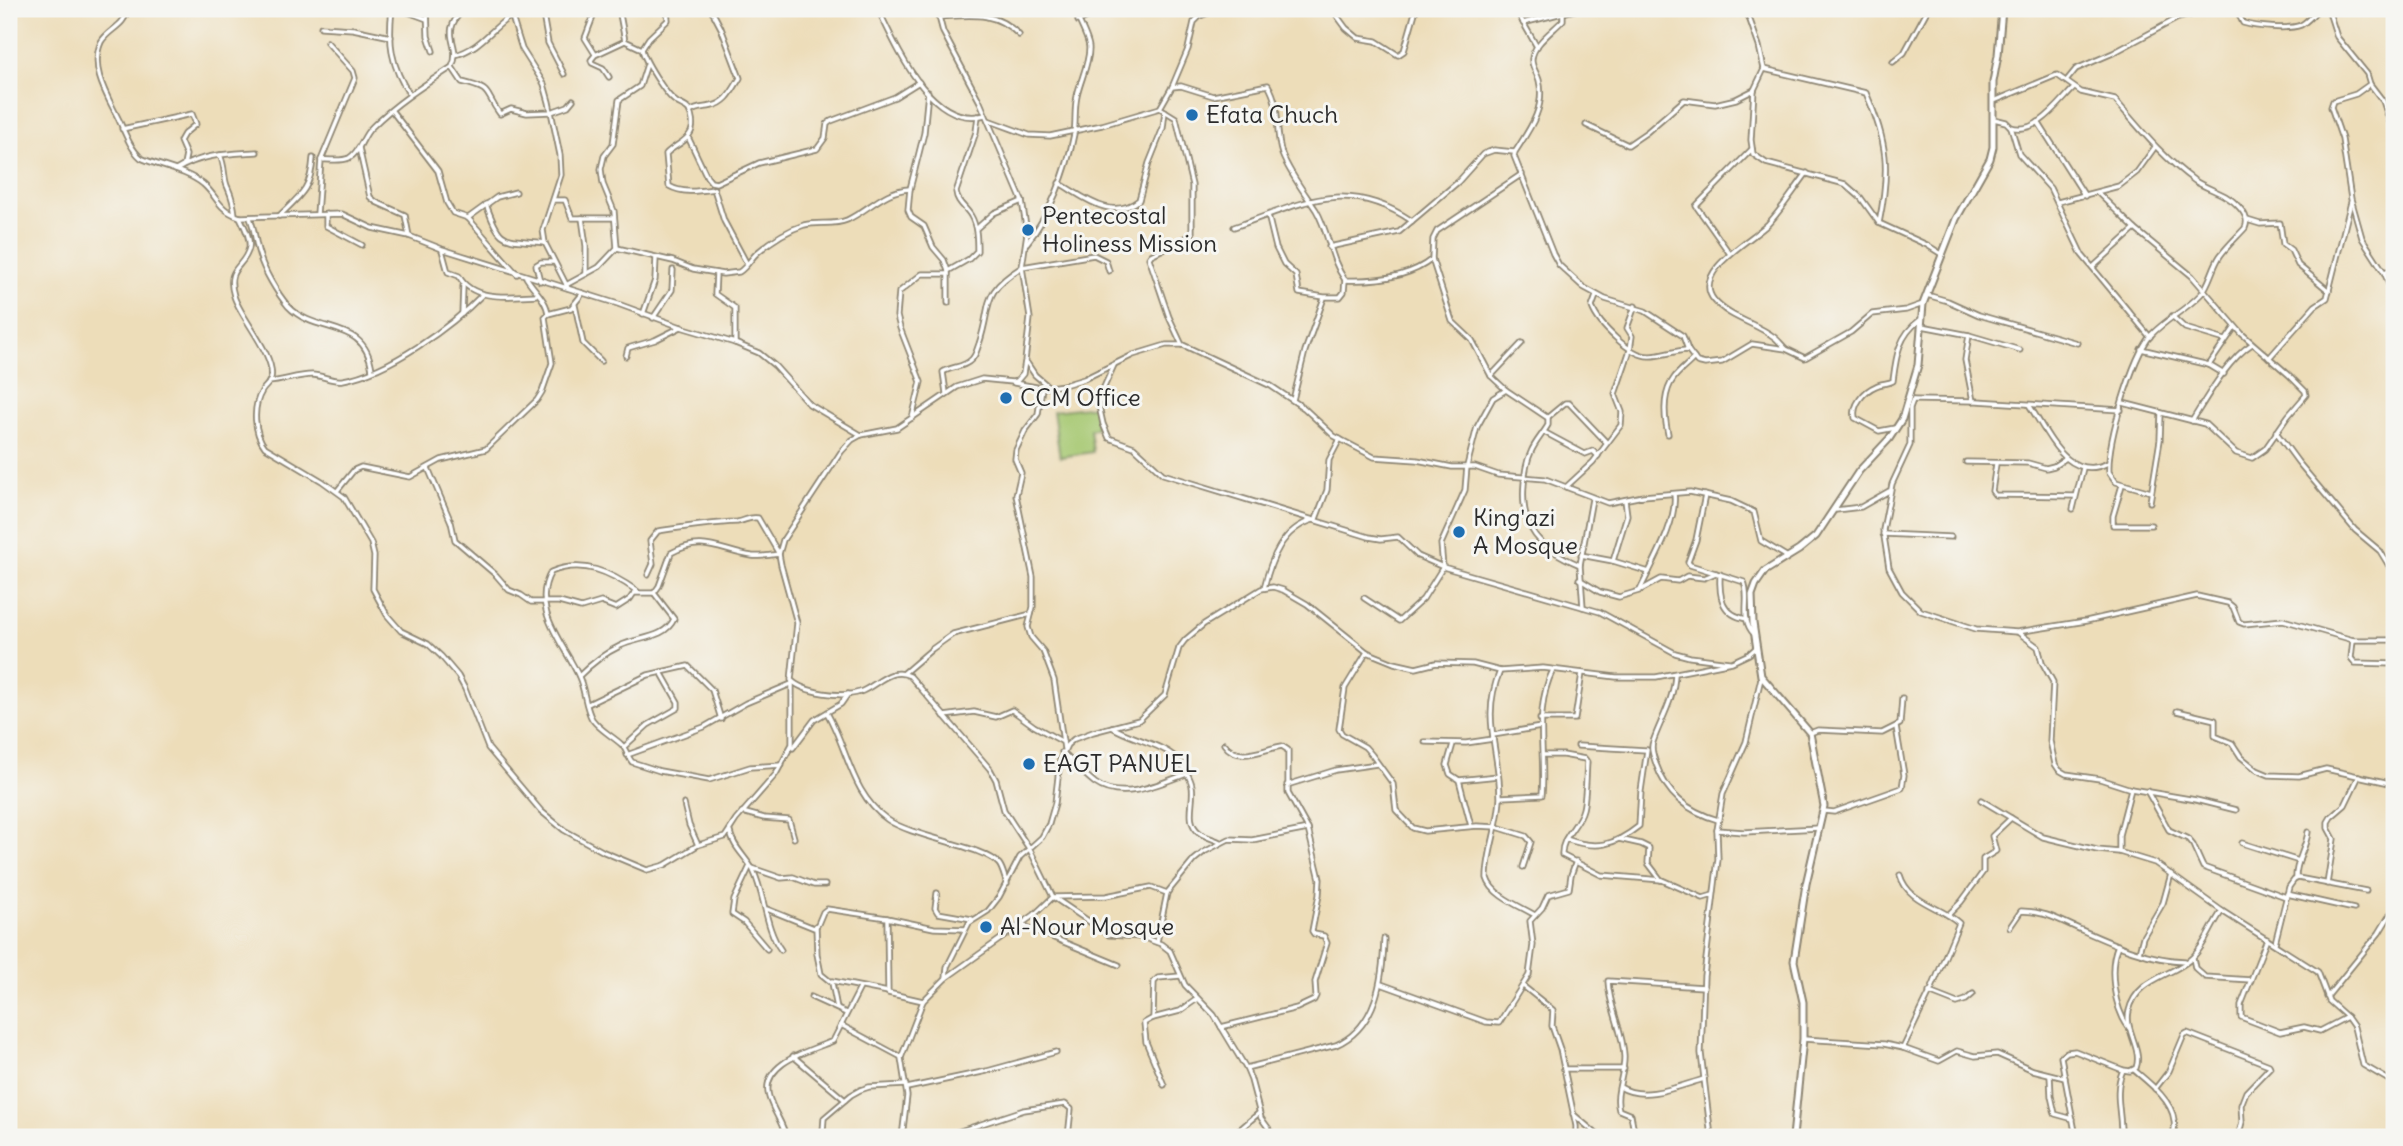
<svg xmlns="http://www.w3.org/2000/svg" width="2403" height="1146" font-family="Delius,sans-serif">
	<rect width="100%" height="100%" fill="#f6f6f2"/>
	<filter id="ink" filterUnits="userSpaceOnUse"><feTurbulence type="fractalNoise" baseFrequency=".0143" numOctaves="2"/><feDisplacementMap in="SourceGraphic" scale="14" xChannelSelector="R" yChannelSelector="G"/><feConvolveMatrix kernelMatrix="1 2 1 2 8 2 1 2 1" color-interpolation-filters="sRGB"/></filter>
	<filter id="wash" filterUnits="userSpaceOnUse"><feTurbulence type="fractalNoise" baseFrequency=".00686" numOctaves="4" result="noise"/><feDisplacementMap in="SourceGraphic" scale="28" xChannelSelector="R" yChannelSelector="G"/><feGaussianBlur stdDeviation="1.57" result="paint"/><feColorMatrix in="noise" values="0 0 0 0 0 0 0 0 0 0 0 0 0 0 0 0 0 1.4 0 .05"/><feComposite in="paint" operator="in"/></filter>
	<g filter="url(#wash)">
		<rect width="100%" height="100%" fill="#edddb9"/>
		<path fill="#a5c770" stroke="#68794e" stroke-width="2" d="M1094 406 1097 428 1090 430 1093 452 1060 457 1053 411Z"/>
	</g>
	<g filter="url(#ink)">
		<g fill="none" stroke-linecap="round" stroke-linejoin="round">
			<g stroke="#8c8472" stroke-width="7">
				<g id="street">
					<path d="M127 9C126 26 108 29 101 42 89 69 108 97 119 120 125 133 130 148 141 158 161 167 185 170 203 184 218 197 218 210 240 217L342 214 372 228 409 236 442 249 618 304 681 327 735 343 759 353 775 366 809 404 861 435"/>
					<path d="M392 9C388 42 391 67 410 95"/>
					<path d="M400 9 427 19"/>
					<path d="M427 9 428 36 433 51"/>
					<path d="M542 9 548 43 564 74"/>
					<path d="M619 9 625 41 642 49"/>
					<path d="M667 9 668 20 649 38 642 49C644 60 666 95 675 101 679 105 685 105 689 110 692 116 694 126 691 132 687 142 673 146 666 154L669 186C683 194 699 191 714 189"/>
					<path d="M878 9C897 48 931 129 985 115"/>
					<path d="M937 9 943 32 980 102 1022 201 1027 233 1022 267 1030 318 1025 361 1023 374 1017 381 1012 382 982 379 957 387 897 428 861 435 852 440 841 452 783 540 779 554 781 565 797 623 791 680C804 693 842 698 860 692 877 686 890 666 910 676L990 769 996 780 1004 810 1030 850 1053 897 1109 935 1142 937 1161 944 1170 951 1185 985 1214 1015 1246 1068 1251 1080 1261 1118 1275 1137"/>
					<path d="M1332 9 1346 28 1358 38 1376 41 1398 55 1404 51 1416 9"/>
					<path d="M1517 9 1520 17 1537 47"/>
					<path d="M1746 9 1759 46 1764 69 1754 90 1751 140 1753 154 1766 163 1845 184 1861 198 1879 223 1927 245 1943 255"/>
					<path d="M2244 9 2240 17 2243 23C2256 27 2289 30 2301 25 2308 21 2313 15 2318 9"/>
					<path d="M2328 9 2337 37 2367 74 2370 84 2356 94 2333 101 2331 107 2342 139 2351 199 2362 238 2384 272 2394 297"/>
					<path d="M1563 12V20C1553 31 1533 44 1532 59 1531 66 1537 73 1539 80 1546 108 1529 130 1515 152L1514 156 1553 254 1559 265 1583 287 1605 299 1645 311 1683 336 1688 350"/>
					<path d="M511 14 522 49 544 84 549 102 560 155 561 175 543 230 545 243 568 288"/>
					<path d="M938 17C970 15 995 10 1019 35"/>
					<path d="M1078 21 1087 17 1091 9"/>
					<path d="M1523 23 1578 9"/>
					<path d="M321 27 353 29 391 37"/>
					<path d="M595 54 585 38 596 9"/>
					<path d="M455 55C486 47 495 19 526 9"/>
					<path d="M1893 62 1904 53 1928 9"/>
					<path d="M452 67 462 82C495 90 483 92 500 114L511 109 527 113 551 112 568 106 573 100"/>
					<path d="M1764 69 1866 93C1888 143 1890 169 1879 223"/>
					<path d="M609 77 603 68 592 63 591 60 595 55 625 41"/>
					<path d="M2067 80 2076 69 2113 53 2178 18 2212 9"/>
					<path d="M2370 84 2383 101 2394 134"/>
					<path d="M1172 87 1181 86 1213 96 1268 85C1282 108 1274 130 1282 154 1290 174 1304 192 1316 210 1329 232 1330 259 1345 280 1374 281 1409 278 1432 259L1433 239 1437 231 1522 174"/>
					<path d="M928 92 924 133 910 189 908 210 911 217 924 226 933 247 944 260 948 271V303"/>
					<path d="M1994 101 2057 75 2081 92 2115 100C2141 130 2162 157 2195 181 2209 190 2226 193 2237 205 2244 212 2249 219 2245 228 2237 237 2227 246 2220 256 2212 268 2210 284 2201 294 2186 310 2166 319 2151 335 2132 358 2107 442 2109 472L2116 482 2151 492"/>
					<path d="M1160 108 1176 118 1192 185V235L1151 255 1149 258 1169 317 1182 345"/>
					<path d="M392 111 438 171 447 203 453 213 468 218 497 197 516 192"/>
					<path d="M690 112C697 107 704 108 712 106 727 103 732 91 740 78L721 28 711 9"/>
					<path d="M1994 119 2006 122 2011 127 2019 154 2050 188 2082 255 2150 337"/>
					<path d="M988 120 1029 135 1050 136 1102 125 1160 108 1172 87 1188 49 1194 22 1200 16 1219 9"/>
					<path d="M2038 122 2085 196"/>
					<path d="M1586 125 1628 145 1647 132 1684 100 1715 104 1736 99 1754 90"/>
					<path d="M2011 127C2037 135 2058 104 2074 88"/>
					<path d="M122 129 192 114 196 124 184 134 180 141 186 155 184 165"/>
					<path d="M688 137 707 177 711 182 716 183 759 163 817 149 825 138 827 124 831 121 895 97 919 82"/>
					<path d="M359 148 370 197 376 202 405 215 409 236"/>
					<path d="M220 155C226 168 223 179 228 188 232 197 234 205 235 215"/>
					<path d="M321 160 355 78 353 71 327 42"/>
					<path d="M176 170C201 154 228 154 257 152"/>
					<path d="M1059 183C1083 196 1111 222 1139 200L1149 163 1163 128 1165 111"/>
					<path d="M714 189 724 221 747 264"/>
					<path d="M2098 193 2135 229 2192 276 2242 334 2289 375 2305 391 2306 395 2288 416 2265 449 2252 458 2236 453 2205 424 2123 403"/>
					<path d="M554 200H565L572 218H614"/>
					<path d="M2058 202 2119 186 2137 172 2155 147"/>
					<path d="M486 204C501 246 503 238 545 243"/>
					<path d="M317 214 321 160C330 159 340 162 349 158 361 151 362 136 372 127 395 104 424 85 452 67 463 44 437 35 464 9"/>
					<path d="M326 214V226L362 245"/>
					<path d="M1268 215 1276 248 1284 264 1296 275 1299 293 1324 297H1340L1344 292 1345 280"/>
					<path d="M279 216C301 195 311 189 313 158"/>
					<path d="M240 217C244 226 251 238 249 248 244 269 225 266 234 296 240 317 276 356 271 378 270 384 265 386 262 391 252 407 254 433 265 447L322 481 344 497 371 543 374 556 373 589 387 615 401 631 428 644 441 656 458 676 465 689 488 748 541 811 564 830 604 852 647 870 665 865 698 845 725 837 736 820 776 774 792 744V682"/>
					<path d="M250 218C255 230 255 242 259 254 264 271 277 293 288 306 317 337 365 317 372 370"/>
					<path d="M468 218 517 274"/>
					<path d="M582 218 586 246V274"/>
					<path d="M2247 220 2260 224 2280 223 2283 244 2291 250 2298 265 2329 291"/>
					<path d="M1234 227C1302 204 1345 176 1412 221"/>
					<path d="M977 228 994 213 1022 201"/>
					<path d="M1027 243C1051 213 1067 171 1074 134 1076 121 1074 109 1077 96 1080 81 1089 64 1089 49 1090 40 1077 19 1074 9"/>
					<path d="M1329 247 1399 232 1458 182 1483 154 1494 150 1514 152"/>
					<path d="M617 248 673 261 693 269 723 274 739 272C747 267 751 258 758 252 771 241 788 230 804 225 819 221 833 226 847 220 869 210 884 190 910 189"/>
					<path d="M442 250 448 272 459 276C472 302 512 296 536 295"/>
					<path d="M1730 254 1696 206 1752 149"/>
					<path d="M1432 259 1452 321 1472 340 1491 376 1506 390 1548 418V425C1543 434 1535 442 1531 452 1526 462 1525 473 1524 484 1520 529 1539 548 1580 565"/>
					<path d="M2093 267 2135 229"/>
					<path d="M948 271 969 259 977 251C977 240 977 226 971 216 966 207 957 203 956 192L976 132 978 116"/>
					<path d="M2384 272 2394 269"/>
					<path d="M716 273 715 294 735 308V343"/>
					<path d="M526 277C533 289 547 300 548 314"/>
					<path d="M540 281 536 265 541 262H554"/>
					<path d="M566 285 599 267 617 248 614 211 603 184 601 169 604 156 613 144 619 100 640 86 647 64"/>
					<path d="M1927 295 1948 301 1979 315 2077 343"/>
					<path d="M1596 296 1592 307C1598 324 1631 357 1650 356 1663 356 1675 350 1688 350L1697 362 1705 364 1722 362 1752 344 1786 349 1805 358 1851 332 1872 314 1906 310 1923 304"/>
					<path d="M575 305 583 343 601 361"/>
					<path d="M462 314 463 286"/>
					<path d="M643 314 655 280 656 258"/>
					<path d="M2172 316 2185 328 2225 340"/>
					<path d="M653 318 672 290 673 270"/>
					<path d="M1922 326 1969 335 2020 350"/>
					<path d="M1969 335 1965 360 1973 401"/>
					<path d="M1785 348C1781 344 1778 340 1774 337 1756 323 1729 318 1714 300 1691 272 1752 240 1768 224 1782 209 1794 190 1807 173"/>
					<path d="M2141 349 2209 365 2224 374"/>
					<path d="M626 356 628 348 655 340 681 327"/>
					<path d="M2269 358 2315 306 2327 298 2351 202"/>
					<path d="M1027 363 1035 375 1049 387"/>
					<path d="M1114 365 1100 396 1099 406 1103 424 1109 438 1134 447 1163 474 1369 537 1381 539 1398 537 1418 556 1443 567 1600 612 1675 653 1690 657 1729 662"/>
					<path d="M2209 365 2235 327"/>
					<path d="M1491 376 1522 343"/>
					<path d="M269 382C283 381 298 375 312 375 323 375 331 382 343 380 389 372 451 327 483 294"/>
					<path d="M1014 383 1042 388 1064 385 1084 379 1133 355 1166 345H1183L1271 386 1304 408 1334 436 1374 457 1417 460 1452 467H1475L1498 475 1545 479 1608 503 1643 496 1690 492 1731 501 1754 512 1761 541 1786 556"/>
					<path d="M1042 388 1038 414 1025 431 1016 450 1015 459 1021 473 1016 495 1033 577V607L1028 627 1031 637 1043 651 1054 680 1064 749"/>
					<path d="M946 393 943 372C952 366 964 368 972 359 976 355 977 349 979 344 993 303 979 294 1022 267L1094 255 1106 261 1109 271"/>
					<path d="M1293 400 1305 351 1324 298"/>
					<path d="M1913 400 1910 408V445L1892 484 1883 530 1889 568 1902 592 1921 611 1976 629 2017 632 2086 621 2197 596 2228 603 2233 607 2239 622 2244 624 2283 620 2353 640H2394"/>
					<path d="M1914 400 1977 401 2121 410"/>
					<path d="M2029 405C2048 433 2067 483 2108 463"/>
					<path d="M1548 417 1565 403H1569L1607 443"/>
					<path d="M912 418 921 382 900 328 897 316 899 292 922 274H948"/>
					<path d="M2192 421C2207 397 2228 359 2252 344"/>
					<path d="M1895 428 1879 431 1855 418C1852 405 1864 391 1876 386 1881 383 1888 384 1893 381 1896 357 1898 336 1920 320"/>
					<path d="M1544 432 1585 454 1593 451 1598 456"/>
					<path d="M2276 432 2298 462 2355 530 2380 551 2394 574"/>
					<path d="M1668 434C1664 416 1662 394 1674 378 1679 371 1688 365 1694 358"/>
					<path d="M1966 462 2028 463 2046 468 2054 466 2066 458"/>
					<path d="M1996 464 1992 491 1995 495 2075 496"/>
					<path d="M428 468 451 522 455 540 496 575 509 590 521 595 531 602H559L581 608 601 602 616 608 630 599 634 593H654L659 586 671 553C703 535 720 551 752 556 760 557 771 555 779 554L758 518C750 516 745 521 737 522 711 523 684 527 658 531L650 541 653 564 648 575"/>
					<path d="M2122 485 2113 516V525H2151"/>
					<path d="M1566 487 1593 462 1621 425 1622 412 1615 394 1630 350 1632 336 1627 328 1635 306"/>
					<path d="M337 491 354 470 361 467 410 477 441 460 486 449 537 400 542 392 552 363 545 317 548 314 571 308 583 293"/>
					<path d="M1705 495 1696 540 1688 562 1690 565 1744 582C1751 598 1739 619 1754 634"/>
					<path d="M2150 502 2160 440 2161 413"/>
					<path d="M2073 509 2083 468"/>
					<path d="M1836 510 1861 507 1889 491"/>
					<path d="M1316 519 1327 490 1329 460 1340 439"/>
					<path d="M1883 534 1951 537"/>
					<path d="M1581 555 1613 561 1649 572"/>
					<path d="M1613 561 1627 515 1625 500"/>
					<path d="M1720 574C1719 596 1721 615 1747 619"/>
					<path d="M1579 579 1600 592 1619 597 1639 591 1661 579 1678 581 1687 576 1704 578 1716 573"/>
					<path d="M1264 588C1271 559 1282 529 1313 520"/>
					<path d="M1640 590C1652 564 1678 521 1674 494"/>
					<path d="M637 591C610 572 583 559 551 572 529 609 566 646 579 677 585 690 585 707 592 719 600 730 611 735 621 744 626 748 627 756 632 762L660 771 709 780 750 767 782 765"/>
					<path d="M1364 598 1399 621 1423 599 1443 567 1441 544 1465 490 1467 466 1477 427 1493 398 1506 390"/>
					<path d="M1583 607 1580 565 1592 499"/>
					<path d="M2019 633 2038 647 2042 662 2053 682 2050 741 2055 764 2059 770 2066 774 2100 779 2131 789 2196 800 2236 810"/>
					<path d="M2353 640 2351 658 2355 663 2394 664"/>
					<path d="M1367 652 1345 688 1339 729 1342 734 1365 747 1372 755 1393 784 1396 810 1413 828 1425 831 1477 826 1497 827 1526 836 1531 842 1523 867"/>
					<path d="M1500 671C1480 718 1500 751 1500 798 1499 826 1487 852 1487 878 1492 896 1520 906 1535 915"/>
					<path d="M904 673 932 649 953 634 1031 614"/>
					<path d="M1675 674C1674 700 1661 719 1653 742 1650 749 1654 757 1656 764 1667 795 1687 811 1718 820"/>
					<path d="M579 676C591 664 605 653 620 646 638 637 665 639 674 619L654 593"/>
					<path d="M588 704 648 675 688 666 712 690 721 719"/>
					<path d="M2177 711 2215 720V736L2232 743 2241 757 2257 770 2269 775 2299 776 2326 769 2394 784"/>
					<path d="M827 713C848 749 851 794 888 820 913 837 986 847 999 864 1003 869 1004 877 1007 884"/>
					<path d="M944 716 974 712 996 717 1012 710 1034 726 1063 742"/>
					<path d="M1540 719H1575L1582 673"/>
					<path d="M1112 727C1131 739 1162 744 1176 758 1182 764 1191 778 1192 786 1195 801 1184 822 1200 833 1205 837 1214 839 1220 842"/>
					<path d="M1810 733 1818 730 1882 733 1900 724 1902 698"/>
					<path d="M1493 735 1541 727"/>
					<path d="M1425 742 1466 743 1493 739"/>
					<path d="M1453 744 1447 765 1450 774 1459 780 1498 776"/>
					<path d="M625 746 648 725 678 708V702L661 672"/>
					<path d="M1578 746 1646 750"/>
					<path d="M793 748 814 720 841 704 848 694"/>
					<path d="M1062 752C1073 762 1083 774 1095 783 1122 802 1159 784 1186 774"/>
					<path d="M627 755 704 727 746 703 791 684"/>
					<path d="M1543 755H1563L1585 759 1587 762C1586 774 1586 798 1583 809 1579 826 1561 836 1562 855L1601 875 1662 880 1703 898 1713 895"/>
					<path d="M1459 780 1471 826"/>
					<path d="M1287 785 1336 770 1377 764"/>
					<path d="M2131 789 2119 835V852L2155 863 2222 911 2318 972 2329 1001 2347 1017 2354 1027 2363 1065 2394 1083"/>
					<path d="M2147 791 2169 830 2188 839 2193 845 2203 867 2286 897"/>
					<path d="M1501 797 1542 795C1546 752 1533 710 1553 670"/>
					<path d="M1981 800 2043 837 2097 850 2119 852"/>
					<path d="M684 804 689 825 698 845"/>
					<path d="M1824 811 1834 812 1902 788 1904 775 1896 727"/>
					<path d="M742 812 764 818 789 820 794 838"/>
					<path d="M1717 830 1744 832 1819 828"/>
					<path d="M730 832C733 847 746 857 753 870 765 895 765 928 781 950"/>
					<path d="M1566 839C1596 850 1614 846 1639 826L1641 791 1647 750"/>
					<path d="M1619 839 1641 844 1649 848 1648 863 1661 880"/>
					<path d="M2242 843 2299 861"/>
					<path d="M750 866 734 900 732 914 744 922 767 949"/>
					<path d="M752 868 781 878 793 877 814 885H825"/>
					<path d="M1900 875C1908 903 1941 906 1959 923L1932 988 1903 1048"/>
					<path d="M2296 878C2295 862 2306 849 2308 832"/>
					<path d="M2327 884 2334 839 2328 828V822L2331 817 2345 805 2359 776"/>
					<path d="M937 893 935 908 938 913 972 919"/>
					<path d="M2287 894 2354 909"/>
					<path d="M767 909 814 928 818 924 823 912 827 909 887 918 934 928 965 929"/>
					<path d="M1948 915 1961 902 1983 872V859L1996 851 1992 836 2011 818"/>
					<path d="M887 918 888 993 923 1001"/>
					<path d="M1020 924 1119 965"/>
					<path d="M816 926 817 954 821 974 832 983 837 1008"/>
					<path d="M2010 927 2021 911C2043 911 2057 919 2077 928 2111 943 2147 960 2185 961"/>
					<path d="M2267 939 2241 1005V1017L2280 1032 2304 1027 2320 1031 2347 1017"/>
					<path d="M1157 942 1167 893 1194 860 1204 852 1229 839 1252 840 1308 829"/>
					<path d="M2275 943 2289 887 2294 880 2298 878 2366 891"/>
					<path d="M2118 945C2108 968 2114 1008 2129 1028"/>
					<path d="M2139 952 2143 937 2163 903 2171 874"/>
					<path d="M2193 958 2195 968 2205 977 2251 980"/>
					<path d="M946 978 947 967 969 923 988 911 999 897 1020 857 1042 837 1049 824 1055 803 1060 760 1067 745 1074 739 1093 732 1139 720 1165 695 1179 648 1185 640 1204 624 1261 589 1273 587 1283 590 1307 604 1367 652 1394 663 1416 668 1436 663 1473 664 1500 671 1543 668 1616 677H1656L1732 662 1749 654 1757 647"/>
					<path d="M832 981 888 992"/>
					<path d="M1381 984 1486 1022 1499 1023 1529 975 1533 945 1530 921 1542 908 1548 895 1569 889 1571 875 1576 861"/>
					<path d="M1523 986 1553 1010 1552 1026 1560 1049 1576 1126V1134L1570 1137"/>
					<path d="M1929 992 1957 1003 1966 1000 1973 994"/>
					<path d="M811 997 846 1013"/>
					<path d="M2327 997 2379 933 2394 908"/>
					<path d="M1153 1018 1154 982 1158 978 1180 976"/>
					<path d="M841 1025 901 1057"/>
					<path d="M1221 1027 1297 1008 1314 1000 1316 996 1315 982 1327 943 1324 936 1314 934 1312 931 1319 895 1320 879 1308 829 1288 793V750L1282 746C1263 749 1238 764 1224 744"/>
					<path d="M1803 1039 1884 1044 1903 1048 1939 1061 1957 1051 1975 1056 1997 1054 2033 1070 2065 1078"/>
					<path d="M793 1056 845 1100"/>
					<path d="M1246 1068 1336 1045C1377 1027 1383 978 1384 939"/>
					<path d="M1564 1069H1624"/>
					<path d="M2134 1070C2148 1082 2172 1100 2174 1120 2175 1125 2174 1132 2173 1137"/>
					<path d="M2050 1075 2051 1096 2055 1114 2073 1119"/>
					<path d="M1164 1085 1146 1042 1144 1023 1153 1018 1180 1011 1197 999"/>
					<path d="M1620 1087C1644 1102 1679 1086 1704 1079"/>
					<path d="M907 1088 987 1071 1056 1052"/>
					<path d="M2155 1089 2169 1071 2184 1035 2187 1033 2269 1065 2270 1067 2246 1092 2241 1105 2242 1122 2238 1137"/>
					<path d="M1573 1114 1600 1137"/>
					<path d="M786 1137C783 1123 773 1111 769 1097 759 1063 811 1050 833 1041L860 988"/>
					<path d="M819 1137 823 1131 824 1118 851 1095 860 1090 869 1087 906 1085"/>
					<path d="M902 1137 907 1096 901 1058 923 1001 946 978 1034 915 1053 897 1106 896 1151 887 1167 893"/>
					<path d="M935 1137 951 1134 1024 1110 1065 1104 1071 1109 1068 1137"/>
					<path d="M1231 1137 1259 1113"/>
					<path d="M1635 1137 1631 1115 1619 1110C1614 1093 1625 1075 1624 1056 1623 1030 1609 1007 1608 981L1704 987"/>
					<path d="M1711 1137 1701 1053 1704 976 1718 859 1717 830 1723 794 1746 742 1761 678"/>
					<path d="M2076 1137 2061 1057 2067 1052 2075 1051 2123 1070 2130 1071 2136 1068C2143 1049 2124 1030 2129 1011 2137 977 2173 977 2193 957 2205 945 2212 925 2222 911"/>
					<path d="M2121 1137C2122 1113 2113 1093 2123 1070"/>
				</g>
			</g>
			<g stroke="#8c8472" stroke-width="9">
				<path id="secondary" d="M1793 1137 1803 1039V1002L1794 961 1806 884 1824 806 1810 733 1761 676 1753 623 1752 595 1756 584 1765 571 1799 550 1816 536 1859 471 1889 439 1902 419 1918 365 1923 304 1956 219 1990 159 1993 147V82L1998 55 2002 9"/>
			</g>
			<use href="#street" stroke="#fff" stroke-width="3.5"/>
			<use href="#secondary" stroke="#fff" stroke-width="5"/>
		</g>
	</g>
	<g fill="#1f6fb2" stroke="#f6f6f2" stroke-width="2.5">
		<circle cx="1192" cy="115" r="7"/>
		<circle cx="1028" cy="230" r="7"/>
		<circle cx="1006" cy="398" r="7"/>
		<circle cx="1459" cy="532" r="7"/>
		<circle cx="1029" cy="764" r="7"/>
		<circle cx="986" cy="927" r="7"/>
	</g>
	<g text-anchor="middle" stroke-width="6" stroke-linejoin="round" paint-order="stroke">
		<g font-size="24" fill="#2b2b2b" stroke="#f6f6f2" text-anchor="start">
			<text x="1206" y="123">Efata Chuch</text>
			<text x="1042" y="224">Pentecostal<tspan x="1042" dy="28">Holiness Mission</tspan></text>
			<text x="1020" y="406">CCM Office</text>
			<text x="1473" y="526">King'azi<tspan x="1473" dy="28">A Mosque</tspan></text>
			<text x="1043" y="772">EAGT PANUEL</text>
			<text x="1000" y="935">Al-Nour Mosque</text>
		</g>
	</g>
	<rect width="2403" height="1146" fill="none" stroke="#f6f6f2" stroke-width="35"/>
</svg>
